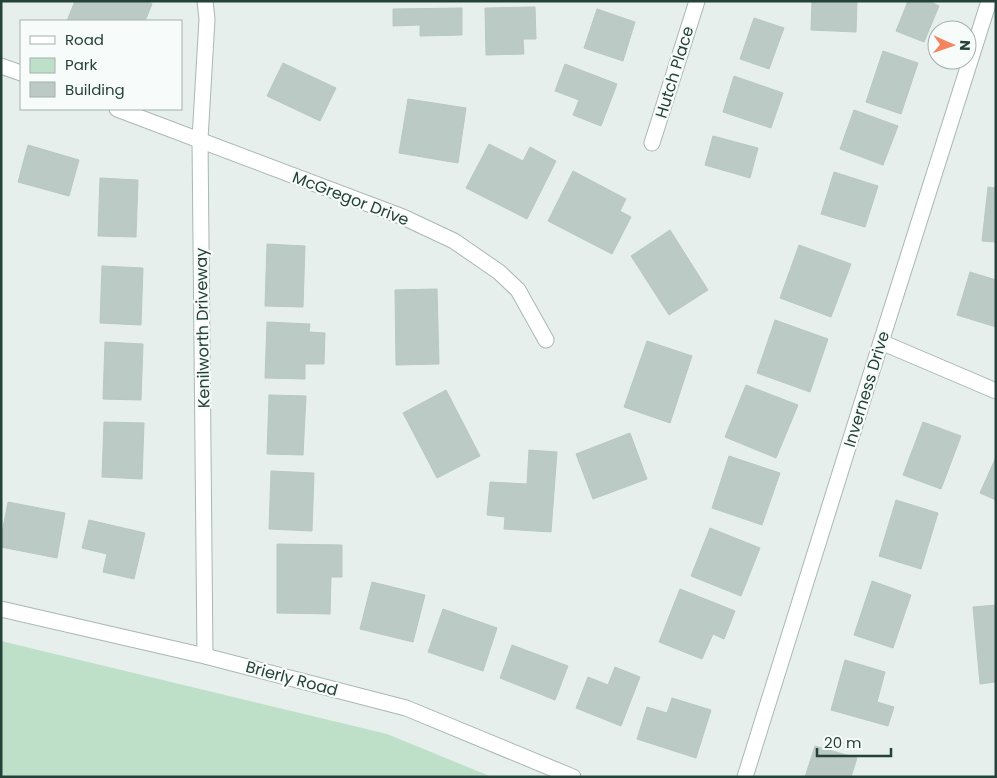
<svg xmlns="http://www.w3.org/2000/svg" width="997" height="778" font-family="Poppins,sans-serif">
	<rect width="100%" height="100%" fill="#e6efeb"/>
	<path fill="#bfe0c8" d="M1 641 387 734 492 777H1Z"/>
	<g fill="#bbcac4" stroke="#b8c9c2">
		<path d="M75 1H146L152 4 145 21H67Z"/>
		<path d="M812 1H857L856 32 811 30Z"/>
		<path d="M908 1H929L939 6 924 42 896 31Z"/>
		<path d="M535 7 536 39H523L524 54 486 55 485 8Z"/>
		<path d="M462 8V35L420 36V25L393 26V9Z"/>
		<path d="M597 9 635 22 623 61 584 48Z"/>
		<path d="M754 18 784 28 769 69 740 59Z"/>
		<path d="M883 51 918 63 901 114 866 102Z"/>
		<path d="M283 63 336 88 320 121 267 96Z"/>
		<path d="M565 64 617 84 601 126 573 115 579 100 555 91Z"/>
		<path d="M734 76 783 93 771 128 723 112Z"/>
		<path d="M408 99 466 108 458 163 399 153Z"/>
		<path d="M854 110 898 126 883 165 840 149Z"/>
		<path d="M713 136 758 148 750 178 705 165Z"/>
		<path d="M489 144 523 161 530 147 556 161 527 219 466 188Z"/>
		<path d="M28 145 79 160 69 196 18 182Z"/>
		<path d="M573 171 626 199 620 211 631 217 612 254 548 221Z"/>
		<path d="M834 172 878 186 865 227 821 214Z"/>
		<path d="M100 178 138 180 136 237 98 236Z"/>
		<path d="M988 187 996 188V242L982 241Z"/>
		<path d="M670 230 708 290 669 315 631 256Z"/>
		<path d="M267 244 305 246 303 307 265 306Z"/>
		<path d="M799 245 851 264 831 317 780 298Z"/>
		<path d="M102 266 143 268 141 325 100 323Z"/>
		<path d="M970 272 996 280V327L957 315Z"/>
		<path d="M437 289 439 364 396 365 395 290Z"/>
		<path d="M775 320 828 339 810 392 757 373Z"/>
		<path d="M267 322 310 324 309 332 325 333 324 364H305V379L265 378Z"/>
		<path d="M647 341 692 356 670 423 624 407Z"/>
		<path d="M105 342 143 344 141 400 103 399Z"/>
		<path d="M746 385 798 405 776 458 725 437Z"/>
		<path d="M446 390 480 456 437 478 403 413Z"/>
		<path d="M269 395 306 396 303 455 267 454Z"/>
		<path d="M104 422 144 423 142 479 102 477Z"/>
		<path d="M923 422 961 436 941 489 903 475Z"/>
		<path d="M630 433 647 479 593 499 576 454Z"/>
		<path d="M529 450 557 452 551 532 504 529 505 517 487 515 490 482 527 484Z"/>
		<path d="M729 456 780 473 762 525 712 508Z"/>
		<path d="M996 457V500L980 493Z"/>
		<path d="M271 471 314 473 312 531 269 529Z"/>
		<path d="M896 500 938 513 921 569 879 556Z"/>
		<path d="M8 502 65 513 57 558 1 547V538Z"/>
		<path d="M89 520 145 533 134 579 103 572 107 554 82 548Z"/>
		<path d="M710 528 760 548 741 596 691 576Z"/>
		<path d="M277 544 342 545V577H331L330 614 277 613Z"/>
		<path d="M872 581 911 595 893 648 854 635Z"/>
		<path d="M372 582 425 595 413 642 360 629Z"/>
		<path d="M680 589 735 611 724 639 713 634 702 659 659 642Z"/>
		<path d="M996 605V682L980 684 973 607Z"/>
		<path d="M443 609 497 628 483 671 428 652Z"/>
		<path d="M512 645 568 666 555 700 500 678Z"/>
		<path d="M845 660 885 672 877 702 894 707 888 726 831 710Z"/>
		<path d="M615 667 640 677 621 726 576 708 588 677 608 685Z"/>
		<path d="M672 698 711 710 696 758 637 739 647 707 667 713Z"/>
		<path d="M815 746 857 758 851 777H805Z"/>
	</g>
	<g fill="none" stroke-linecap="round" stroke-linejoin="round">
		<g stroke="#a8b8b2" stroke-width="17">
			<g id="minor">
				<path d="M205 1 207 19 200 139 205 656"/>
				<path d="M1 66 21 73"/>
				<path d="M117 109 403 217 454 241 499 272 518 290 546 340"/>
				<path d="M652 143 697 1"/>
				<path d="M881 342 996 391"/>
				<path d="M1 609 205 656 406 708 573 777"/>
				<path d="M745 777 881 342 989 1"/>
			</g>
		</g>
		<use href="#minor" stroke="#fff" stroke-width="15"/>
	</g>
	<g text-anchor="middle" stroke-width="4.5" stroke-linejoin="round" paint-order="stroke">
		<g font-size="16" fill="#24423a" stroke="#f7fbf9">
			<text transform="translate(674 72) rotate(-73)" y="6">Hutch Place</text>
			<text transform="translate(351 198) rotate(21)" y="6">McGregor Drive</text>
			<text transform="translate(202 328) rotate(-91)" y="6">Kenilworth Driveway</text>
			<text transform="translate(866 389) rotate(-73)" y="6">Inverness Drive</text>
			<text transform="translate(292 678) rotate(15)" y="6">Brierly Road</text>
		</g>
	</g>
	<rect width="997" height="778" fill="none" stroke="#24423a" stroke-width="5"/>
	<rect x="20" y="20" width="162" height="90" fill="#f7fbf9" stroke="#a3b1ad"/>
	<rect x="30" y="36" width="25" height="8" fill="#ffffff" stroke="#a3b1ad"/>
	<text x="65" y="45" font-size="15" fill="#24423a">Road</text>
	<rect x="30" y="58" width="25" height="15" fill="#bfe0c8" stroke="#a3b1ad"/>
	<text x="65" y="70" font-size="15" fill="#24423a">Park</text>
	<rect x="30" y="82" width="25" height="15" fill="#bbcac4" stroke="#a3b1ad"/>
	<text x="65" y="95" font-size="15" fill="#24423a">Building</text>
	<g transform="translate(952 45) rotate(92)"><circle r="24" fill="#f7fbf9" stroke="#a3b1ad"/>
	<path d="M0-4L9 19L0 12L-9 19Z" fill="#f4845f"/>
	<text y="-8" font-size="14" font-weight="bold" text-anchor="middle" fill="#24423a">N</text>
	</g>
	<path d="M817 748v8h74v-8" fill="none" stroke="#24423a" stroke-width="2.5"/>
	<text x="824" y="748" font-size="15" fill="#24423a" stroke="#f7fbf9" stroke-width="4" paint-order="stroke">20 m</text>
</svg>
